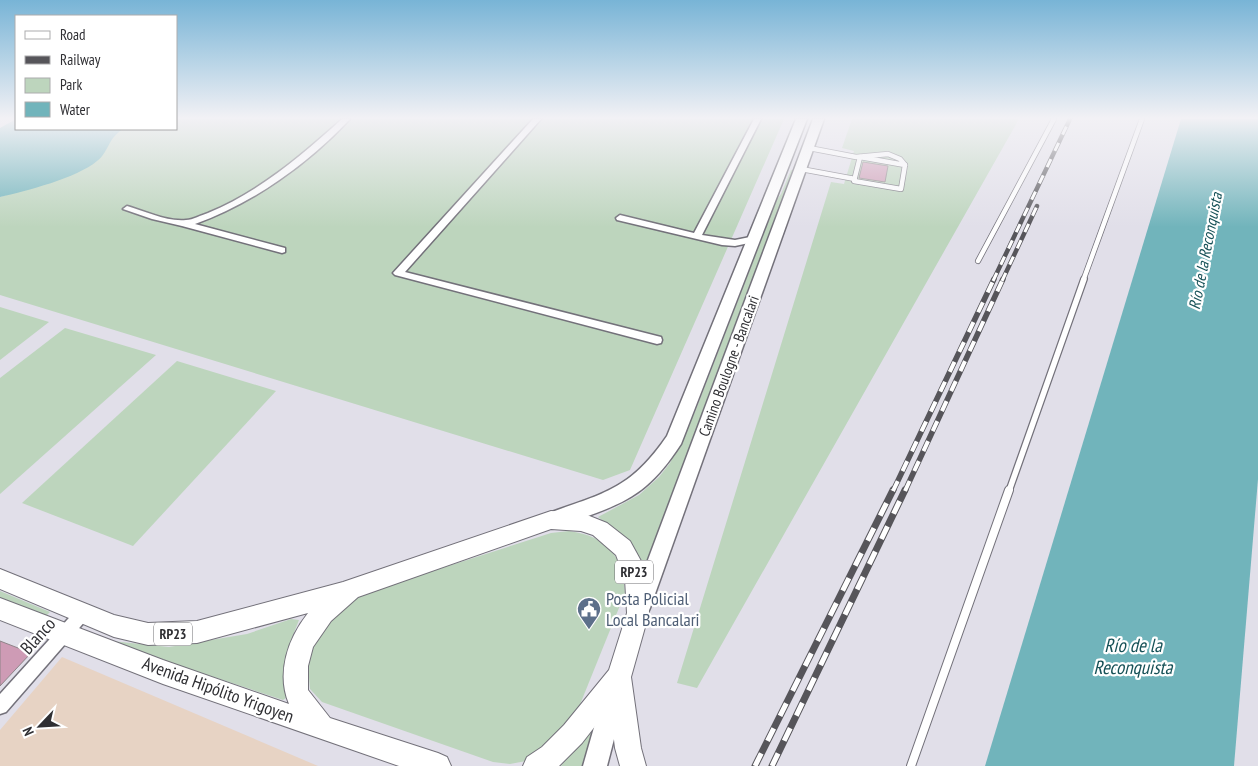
<svg xmlns="http://www.w3.org/2000/svg" width="1258" height="766" font-family="'PT Sans Narrow',sans-serif">
	<rect width="100%" height="100%" fill="#e1dfe9"/>
	<path fill="#e7d3c4" d="M62 657 318 766H0V730Z"/>
	<g fill="#bdd5bd">
		<path d="M176 119H784L630 470 603 480 0 295V197L64 177 105 150 114 135 123 129H176Z"/>
		<path d="M852 119H1019L697 688 677 683 831 182 844 184 854 151 842 148Z"/>
		<path d="M791 170H795L646 568 631 543 598 517 639 495 659 477 670 463 695 412 777 199 781 194Z"/>
		<path d="M0 307 49 322 0 360Z"/>
		<path d="M65 328 156 355 0 494V378Z"/>
		<path d="M177 361 276 391 133 546 22 503Z"/>
		<path d="M569 531C608 537 622 554 625 593L579 707 558 740 526 761 510 764 493 762 322 702 310 689 308 666 311 648 318 633 361 594 551 533Z"/>
		<path d="M0 591 50 612 44 618 0 600Z"/>
		<path d="M291 619 299 620 288 648 284 667 286 698 283 700 102 640 169 647 247 634Z"/>
		<path d="M593 723 595 726 585 766H561Z"/>
	</g>
	<g fill="#71b4bb">
		<path d="M16 119V129H123C107 139 109 152 97 161 77 178 26 191 0 197V128Z"/>
		<path d="M1181 119H1258V479L1234 766H985Z"/>
	</g>
	<g fill="#ce9bb5" stroke="#8e8488">
		<path d="M863 162 888 166 885 182 859 178Z"/>
		<path d="M0 641 31 653 0 686Z"/>
	</g>
	<g fill="none" stroke-linecap="round" stroke-linejoin="round">
		<g stroke="#73717a" stroke-width="6">
			<g id="service-far2">
				<path d="M809 148 856 157 888 154 900 159 905 165"/>
				<path d="M860 157 905 165 901 189 854 181Z"/>
				<path d="M801 169 855 179"/>
				<path d="M978 261 1054 119"/>
				<path d="M1083 281 1142 119"/>
			</g>
		</g>
		<g stroke="#73717a" stroke-width="8">
			<path id="service-far1" d="M1009 491 1084 279"/>
		</g>
		<g stroke="#73717a" stroke-width="10">
			<path id="service" d="M911 766 1009 490"/>
		</g>
		<g stroke="#73717a" stroke-width="3">
			<g id="minor">
				<path d="M342 119H350C307 165 253 203 195 224L285 248V252L282 253 182 226 152 219 123 209 127 206C145 211 167 222 186 220 193 220 201 215 208 213 259 192 301 156 342 119Z"/>
				<path d="M533 119H541L405 272 657 336 661 337 662 340 661 343 657 344 395 275 393 273Z"/>
				<path d="M754 119H761L702 235 735 240 755 236 758 237V241L735 246 722 245 617 220 616 218 620 215 694 233Z"/>
				<path d="M82 607 87 609 89 614 87 619 6 712 0 714V694L77 609Z"/>
			</g>
		</g>
		<g stroke="#73717a" stroke-width="3">
			<g id="secondary">
				<path d="M796 119H807L681 444C651 490 630 502 579 519 568 523 557 530 546 526L543 520 546 514C604 493 630 490 667 436Z"/>
				<path d="M813 119H824L650 608 647 615 640 618 633 615 630 608Z"/>
				<path d="M616 678 624 681 627 689 607 766H583L605 689 608 681Z"/>
			</g>
		</g>
		<g stroke="#73717a" stroke-width="2">
			<path id="primary" d="M551 511 582 513 607 523 630 541 641 561 647 579 649 613 631 677 641 748 646 766H620L615 748 610 707 582 743 559 766H523L527 757 542 747 564 725 609 670 627 613 625 579 616 555 593 535 581 531 551 529 358 597 331 621 313 647 308 666V690L330 718 438 753 447 757 451 766H399L163 684 0 620V598L163 660 289 704C276 673 288 638 308 613L197 643 148 645 114 637 0 589V569L114 615 148 623 197 621 343 582Z"/>
		</g>
		<use href="#service-far2" stroke="#fff" stroke-width="4.5"/>
		<use href="#service-far1" stroke="#fff" stroke-width="5.5"/>
		<use href="#service" stroke="#fff" stroke-width="8"/>
		<use href="#minor" fill="#fff" fill-rule="evenodd"/>
		<use href="#secondary" fill="#fff" fill-rule="evenodd"/>
		<use href="#primary" fill="#fff" fill-rule="evenodd"/>
		<g stroke="#56555a" stroke-width="4.5">
			<g id="rail-far2">
				<path d="M993 281 1070 119"/>
				<path d="M1002 281 1037 206"/>
			</g>
		</g>
		<g stroke="#56555a" stroke-width="5.5">
			<g id="rail-far1">
				<path d="M893 491 994 279"/>
				<path d="M905 491 1003 279"/>
			</g>
		</g>
		<g stroke="#56555a" stroke-width="7">
			<g id="rail">
				<path d="M755 766 893 490"/>
				<path d="M772 766 905 490"/>
			</g>
		</g>
		<use href="#rail-far2" stroke="#fff" stroke-width="3" stroke-dasharray="9" stroke-linecap="butt"/>
		<use href="#rail-far1" stroke="#fff" stroke-width="4" stroke-dasharray="11" stroke-linecap="butt"/>
		<use href="#rail" stroke="#fff" stroke-width="5" stroke-dasharray="14" stroke-linecap="butt"/>
	</g>
	<linearGradient id="sky" x2="0" y2="1"><stop stop-color="#78b4d6"/><stop offset="0.52" stop-color="#f2f1f5"/><stop offset="1" stop-color="#f2f1f5" stop-opacity="0"/></linearGradient>
	<rect width="1258" height="227" fill="url(#sky)"/>
	<defs>
		<g id="civic-pin" transform="scale(1.25)"><path d="M0 17L-7.5 6A9.5 9.5 0 1 1 7.5 6Z" fill="#5c6f8a" stroke="#fff"/><path d="M-.6-6.5H3V-4.5H.6V-3L4-1V1h2V6H-6V1h2V-1L-.6-3ZM-1.2 2.5V6h2.4V2.5Z" fill="#fff"/></g>
	</defs>
	<g fill-rule="evenodd">
		<use href="#civic-pin" x="589" y="609"/>
	</g>
	<g text-anchor="middle" stroke-width="4.5" stroke-linejoin="round" paint-order="stroke">
		<g fill="#fff" stroke="#6d6d70" stroke-width="1">
			<rect x="615" y="560.5" width="38" height="23" rx="4"/>
			<rect x="154" y="622.5" width="38" height="23" rx="4"/>
		</g>
		<g font-size="14" font-weight="bold" fill="#2f2f33">
			<text x="634" y="577">RP23</text>
			<text x="173" y="639">RP23</text>
		</g>
		<g font-size="15" fill="#2f2f33" stroke="#fff">
			<text transform="translate(729 366) rotate(-70)" y="5">Camino Boulogne - Bancalari</text>
		</g>
		<g font-size="16" font-style="italic" fill="#165157" stroke="#fff">
			<text transform="translate(1205 251) rotate(-79)" y="6">Río de la Reconquista</text>
		</g>
		<g font-size="18" fill="#4e5e75" stroke="#fff" text-anchor="start">
			<text x="606" y="605">Posta Policial<tspan x="606" dy="21">Local Bancalari</tspan></text>
		</g>
		<g font-size="18" fill="#2f2f33" stroke="#fff">
			<text transform="translate(38 636) rotate(-48)" y="6">Blanco</text>
			<text transform="translate(218 690) rotate(20)" y="6">Avenida Hipólito Yrigoyen</text>
		</g>
		<g font-size="19" font-style="italic" fill="#165157" stroke="#fff">
			<text x="1133" y="652">Río de la<tspan x="1133" dy="22">Reconquista</tspan></text>
		</g>
	</g>
	<rect x="15" y="15" width="162" height="115" fill="#ffffff" stroke="#acacad"/>
	<rect x="25" y="31" width="25" height="8" fill="#ffffff" stroke="#acacad"/>
	<text x="60" y="40" font-size="15" fill="#2f2f33">Road</text>
	<rect x="25" y="56" width="25" height="8" fill="#56555a" stroke="#acacad"/>
	<text x="60" y="65" font-size="15" fill="#2f2f33">Railway</text>
	<rect x="25" y="78" width="25" height="15" fill="#bdd5bd" stroke="#acacad"/>
	<text x="60" y="90" font-size="15" fill="#2f2f33">Park</text>
	<rect x="25" y="102" width="25" height="15" fill="#71b4bb" stroke="#acacad"/>
	<text x="60" y="115" font-size="15" fill="#2f2f33">Water</text>
	<g transform="translate(40 726) rotate(245)" stroke="#ffffff" stroke-width="4" paint-order="stroke">
	<path d="M0-4L9 19L0 12L-9 19Z" fill="#2f2f33"/>
	<text y="-8" font-size="14" font-weight="bold" text-anchor="middle" fill="#2f2f33">N</text>
	</g>
</svg>
